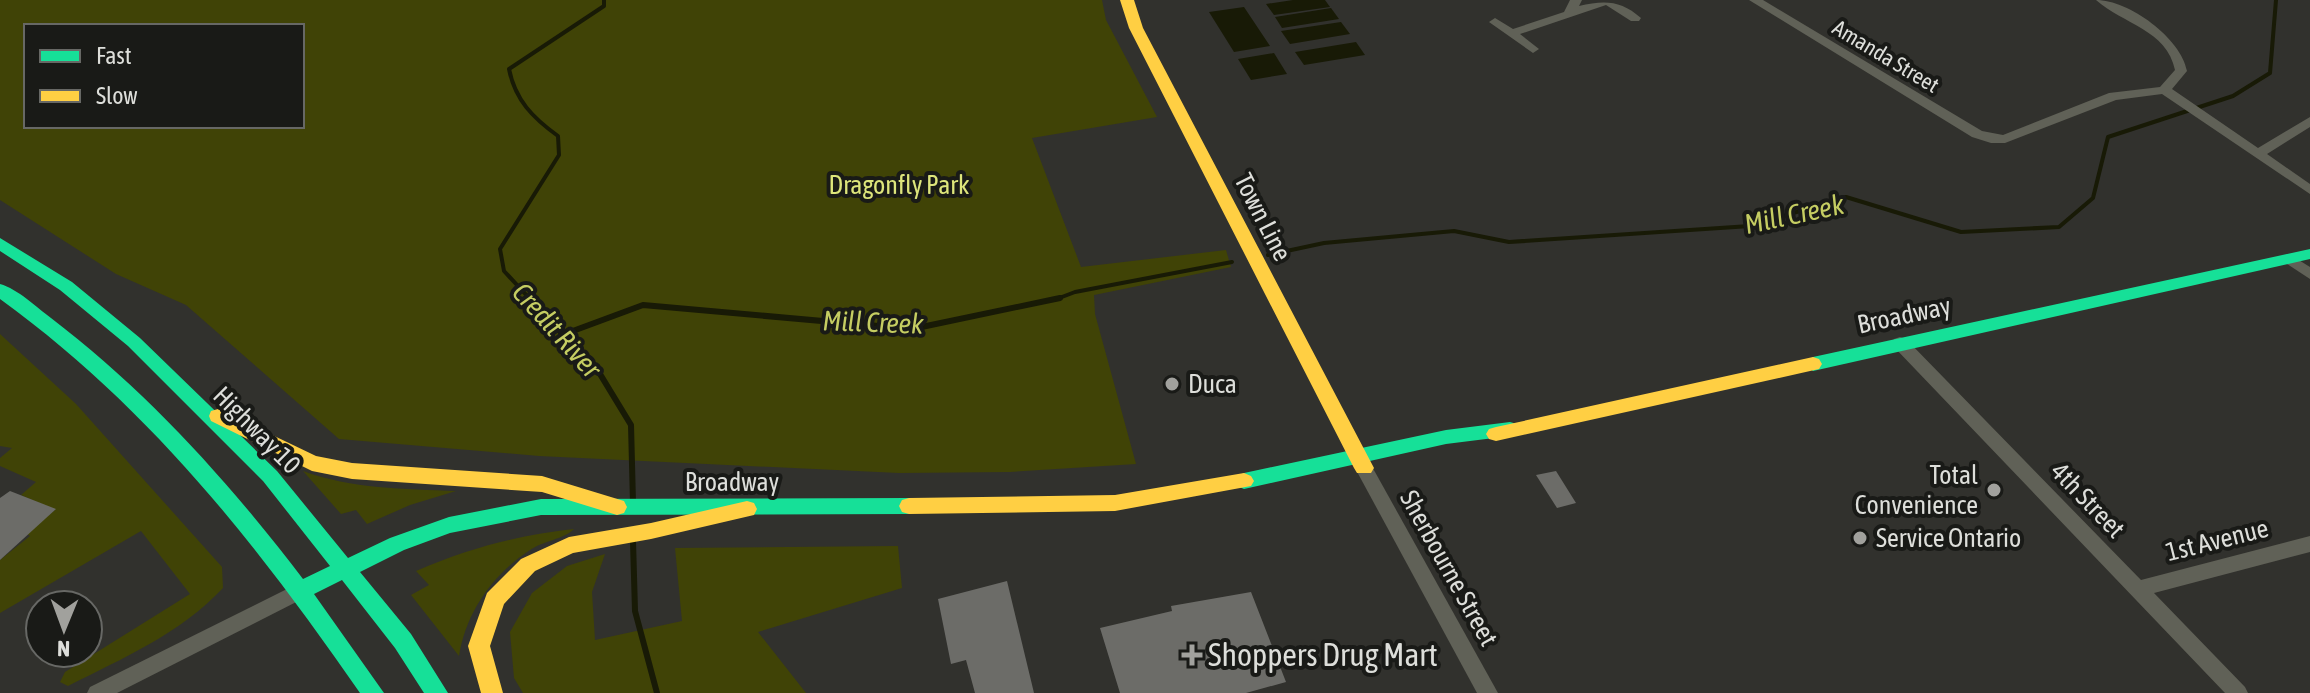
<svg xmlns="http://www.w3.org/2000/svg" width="2310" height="693" font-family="'Asap Condensed',sans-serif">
	<rect width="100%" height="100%" fill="#31312d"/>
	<g fill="#404306" fill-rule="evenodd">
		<path d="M0 0H1102L1106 20 1157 117 1032 138 1081 267 1226 250 1231 267 1094 295 1095 314 1136 464 1010 472 899 473 539 456 339 439 186 305 116 274 0 200ZM302 26V126H26V26Z"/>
		<path d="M0 334 76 404 222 567 223 588C180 634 123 658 68 686L60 682 65 672 190 594 141 531 0 613V560L30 536 26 533 55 510 21 495 36 482 0 466V458L12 448 0 446Z"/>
		<path d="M303 471C352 489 404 489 456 491L410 505 367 524 356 510 341 514Z"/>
		<path d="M574 529C564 539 543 541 530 550 493 574 466 612 459 656L411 595 429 585 416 571C472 547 515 536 574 529Z"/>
		<path d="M898 546 902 588 758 632 806 693H523L514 678 510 632 532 593 567 566 605 554 592 592 595 640 682 621 675 548Z"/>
	</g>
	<g fill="#181a06">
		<path d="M1293 0H1325L1330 7 1274 15 1266 4Z"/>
		<path d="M1244 7 1270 46 1234 52 1209 12Z"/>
		<path d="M1331 8 1339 19 1282 28 1275 17Z"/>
		<path d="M1341 22 1350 34 1290 44 1281 31Z"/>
		<path d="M1356 42 1365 55 1304 65 1295 52Z"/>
		<path d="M1274 53 1287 74 1251 80 1238 59Z"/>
	</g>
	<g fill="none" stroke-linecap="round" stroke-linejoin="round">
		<g stroke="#181a06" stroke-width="4">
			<path d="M1268 255 1324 243 1454 231 1509 242 1750 226 1846 197 1961 232 2059 227 2093 198 2108 137 2233 96 2270 73 2276 0"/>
			<path d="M531 300 504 271 500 249 559 155 558 136C533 118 515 100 509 69L604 6V0"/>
			<path d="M1054 300 1075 292 1232 262"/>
		</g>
		<g stroke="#181a06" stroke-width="6">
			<path d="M529 298 600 374 631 425 633 503"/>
			<path d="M562 335 643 305 912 329 1060 298"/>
			<path d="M633 541 635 611 657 693"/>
		</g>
	</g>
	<g fill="#6c6c68">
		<path d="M1556 471 1576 503 1557 508 1536 475Z"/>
		<path d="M10 491 56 509 0 560V498Z"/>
		<path d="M1007 581 1034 693H975L966 660 951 664 938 599Z"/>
		<path d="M1251 592 1286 682 1246 693H1120L1100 628 1172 611 1171 606Z"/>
	</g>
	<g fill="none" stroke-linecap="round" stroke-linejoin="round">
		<g fill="#606157" fill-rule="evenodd">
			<path d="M1570 0H1582L1579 6C1604 0 1621 0 1641 18L1639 21H1631L1606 5 1520 34 1539 49 1533 53 1489 22 1495 18 1513 29 1564 12Z"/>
			<path d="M1749 0H1763L1982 131 2003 135 2109 93 2160 87 2175 70C2167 30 2123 24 2096 0 2129 0 2181 38 2187 71L2172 89 2258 148 2310 117V127L2267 154 2310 184V194L2162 94 2116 100 2005 143H1991L1972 137Z"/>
			<path d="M2289 254 2310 267V279L2284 262 2282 259 2284 256Z"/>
			<path d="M1900 337 1906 339 2141 580 2310 536V552L2154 593 2245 687 2248 693H2225L1894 347 1892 343 1894 339Z"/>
			<path d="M1364 461 1370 463 1498 693H1477L1355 468 1358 463Z"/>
			<path d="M301 582 308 584 311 590 308 596 117 693H87L90 687Z"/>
		</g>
		<g fill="#16e098" fill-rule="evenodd">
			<path d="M0 238 72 282 140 338 277 471 348 558 390 538 449 517 541 499 909 498 916 500 919 506 916 512 909 514 541 515 450 533 404 550 360 572 411 634 448 693H424L395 648 342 580 314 594 384 693H360C256 543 149 407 0 299V284C18 289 36 307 51 318 148 392 229 482 303 579L330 566 263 481 128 346 60 290 0 251Z"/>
			<path d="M2310 249V259L1813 371 1804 364 1813 357Z"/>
			<path d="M1510 422 1517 424 1520 429 1517 434 1510 436 1446 444 1244 489 1237 486 1234 481 1237 476 1244 473 1446 430Z"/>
		</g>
		<g fill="#ffcf43" fill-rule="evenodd">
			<path d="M1120 0H1134L1143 28 1374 468 1371 473H1357L1354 468 1129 28Z"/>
			<path d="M1813 357 1819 359 1822 364 1819 369 1496 441 1489 439 1486 434 1489 429 1496 427Z"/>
			<path d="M218 409 316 456 352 463 542 476 624 501 627 507 624 513 617 515 542 492 352 479 312 471 211 421 209 416 211 411Z"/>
			<path d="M1244 473 1251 476 1254 481 1251 486 1115 511 909 514 902 512 899 506 902 500 909 498 1115 495Z"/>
			<path d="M747 501 754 503 757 509 754 515 651 539 573 553 535 571 504 604 490 646 503 693H481L468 646 487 593 521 559 569 537 651 523Z"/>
		</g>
	</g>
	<g fill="#a1a19d" stroke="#191a17" stroke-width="3">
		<circle cx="1172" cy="384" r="8"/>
		<circle cx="1994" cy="490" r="8"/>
		<circle cx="1860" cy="538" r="8"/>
		<path d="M1188 643h8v8h8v8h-8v8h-8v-8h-8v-8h8z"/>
	</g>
	<g text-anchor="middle" stroke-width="8" stroke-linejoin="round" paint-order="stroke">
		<g font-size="22" fill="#dddeda" stroke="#191a17">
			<text transform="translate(1886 56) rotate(31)" y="8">Amanda Street</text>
		</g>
		<g font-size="26" fill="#dde57b" stroke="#191a17">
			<text x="899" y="194">Dragonfly Park</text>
		</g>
		<g font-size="26" fill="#dddeda" stroke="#191a17">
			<text transform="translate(1263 217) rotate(63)" y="9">Town Line</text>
			<text transform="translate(1904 315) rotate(-12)" y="9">Broadway</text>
			<text transform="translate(257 430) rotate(45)" y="9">Highway 10</text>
			<text x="732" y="491">Broadway</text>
			<text transform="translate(2088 500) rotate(46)" y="9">4th Street</text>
			<text transform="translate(2217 540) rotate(-14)" y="9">1st Avenue</text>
			<text transform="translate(1449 568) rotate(61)" y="9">Sherbourne Street</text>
		</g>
		<g font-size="26" fill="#dddeda" stroke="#191a17" text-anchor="start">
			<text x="1188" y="393">Duca</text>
			<text x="1978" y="484" text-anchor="end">Total<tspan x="1978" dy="30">Convenience</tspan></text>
			<text x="1876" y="547">Service Ontario</text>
		</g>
		<g font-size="28" font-style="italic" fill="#c5cd62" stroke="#191a17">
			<text transform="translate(1794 214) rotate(-12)" y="10">Mill Creek</text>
			<text transform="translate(873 322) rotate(2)" y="10">Mill Creek</text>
			<text transform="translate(557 330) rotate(48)" y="10">Credit River</text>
		</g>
		<g font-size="32" fill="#dddeda" stroke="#191a17" text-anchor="start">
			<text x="1208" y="666">Shoppers Drug Mart</text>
		</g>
	</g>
	<rect x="24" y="24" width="280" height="104" fill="#191a17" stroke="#676865" stroke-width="2"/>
	<rect x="40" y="50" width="40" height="12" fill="#16e098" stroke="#676865" stroke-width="2"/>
	<text x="96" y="64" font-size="24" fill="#dddeda">Fast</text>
	<rect x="40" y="90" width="40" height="12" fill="#ffcf43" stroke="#676865" stroke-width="2"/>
	<text x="96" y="104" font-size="24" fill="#dddeda">Slow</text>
	<g transform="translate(64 629) rotate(181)"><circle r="38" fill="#191a17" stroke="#676865" stroke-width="2"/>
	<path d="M0-6L14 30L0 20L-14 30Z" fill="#a1a19d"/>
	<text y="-12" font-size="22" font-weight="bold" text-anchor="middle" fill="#dddeda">N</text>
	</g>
</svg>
